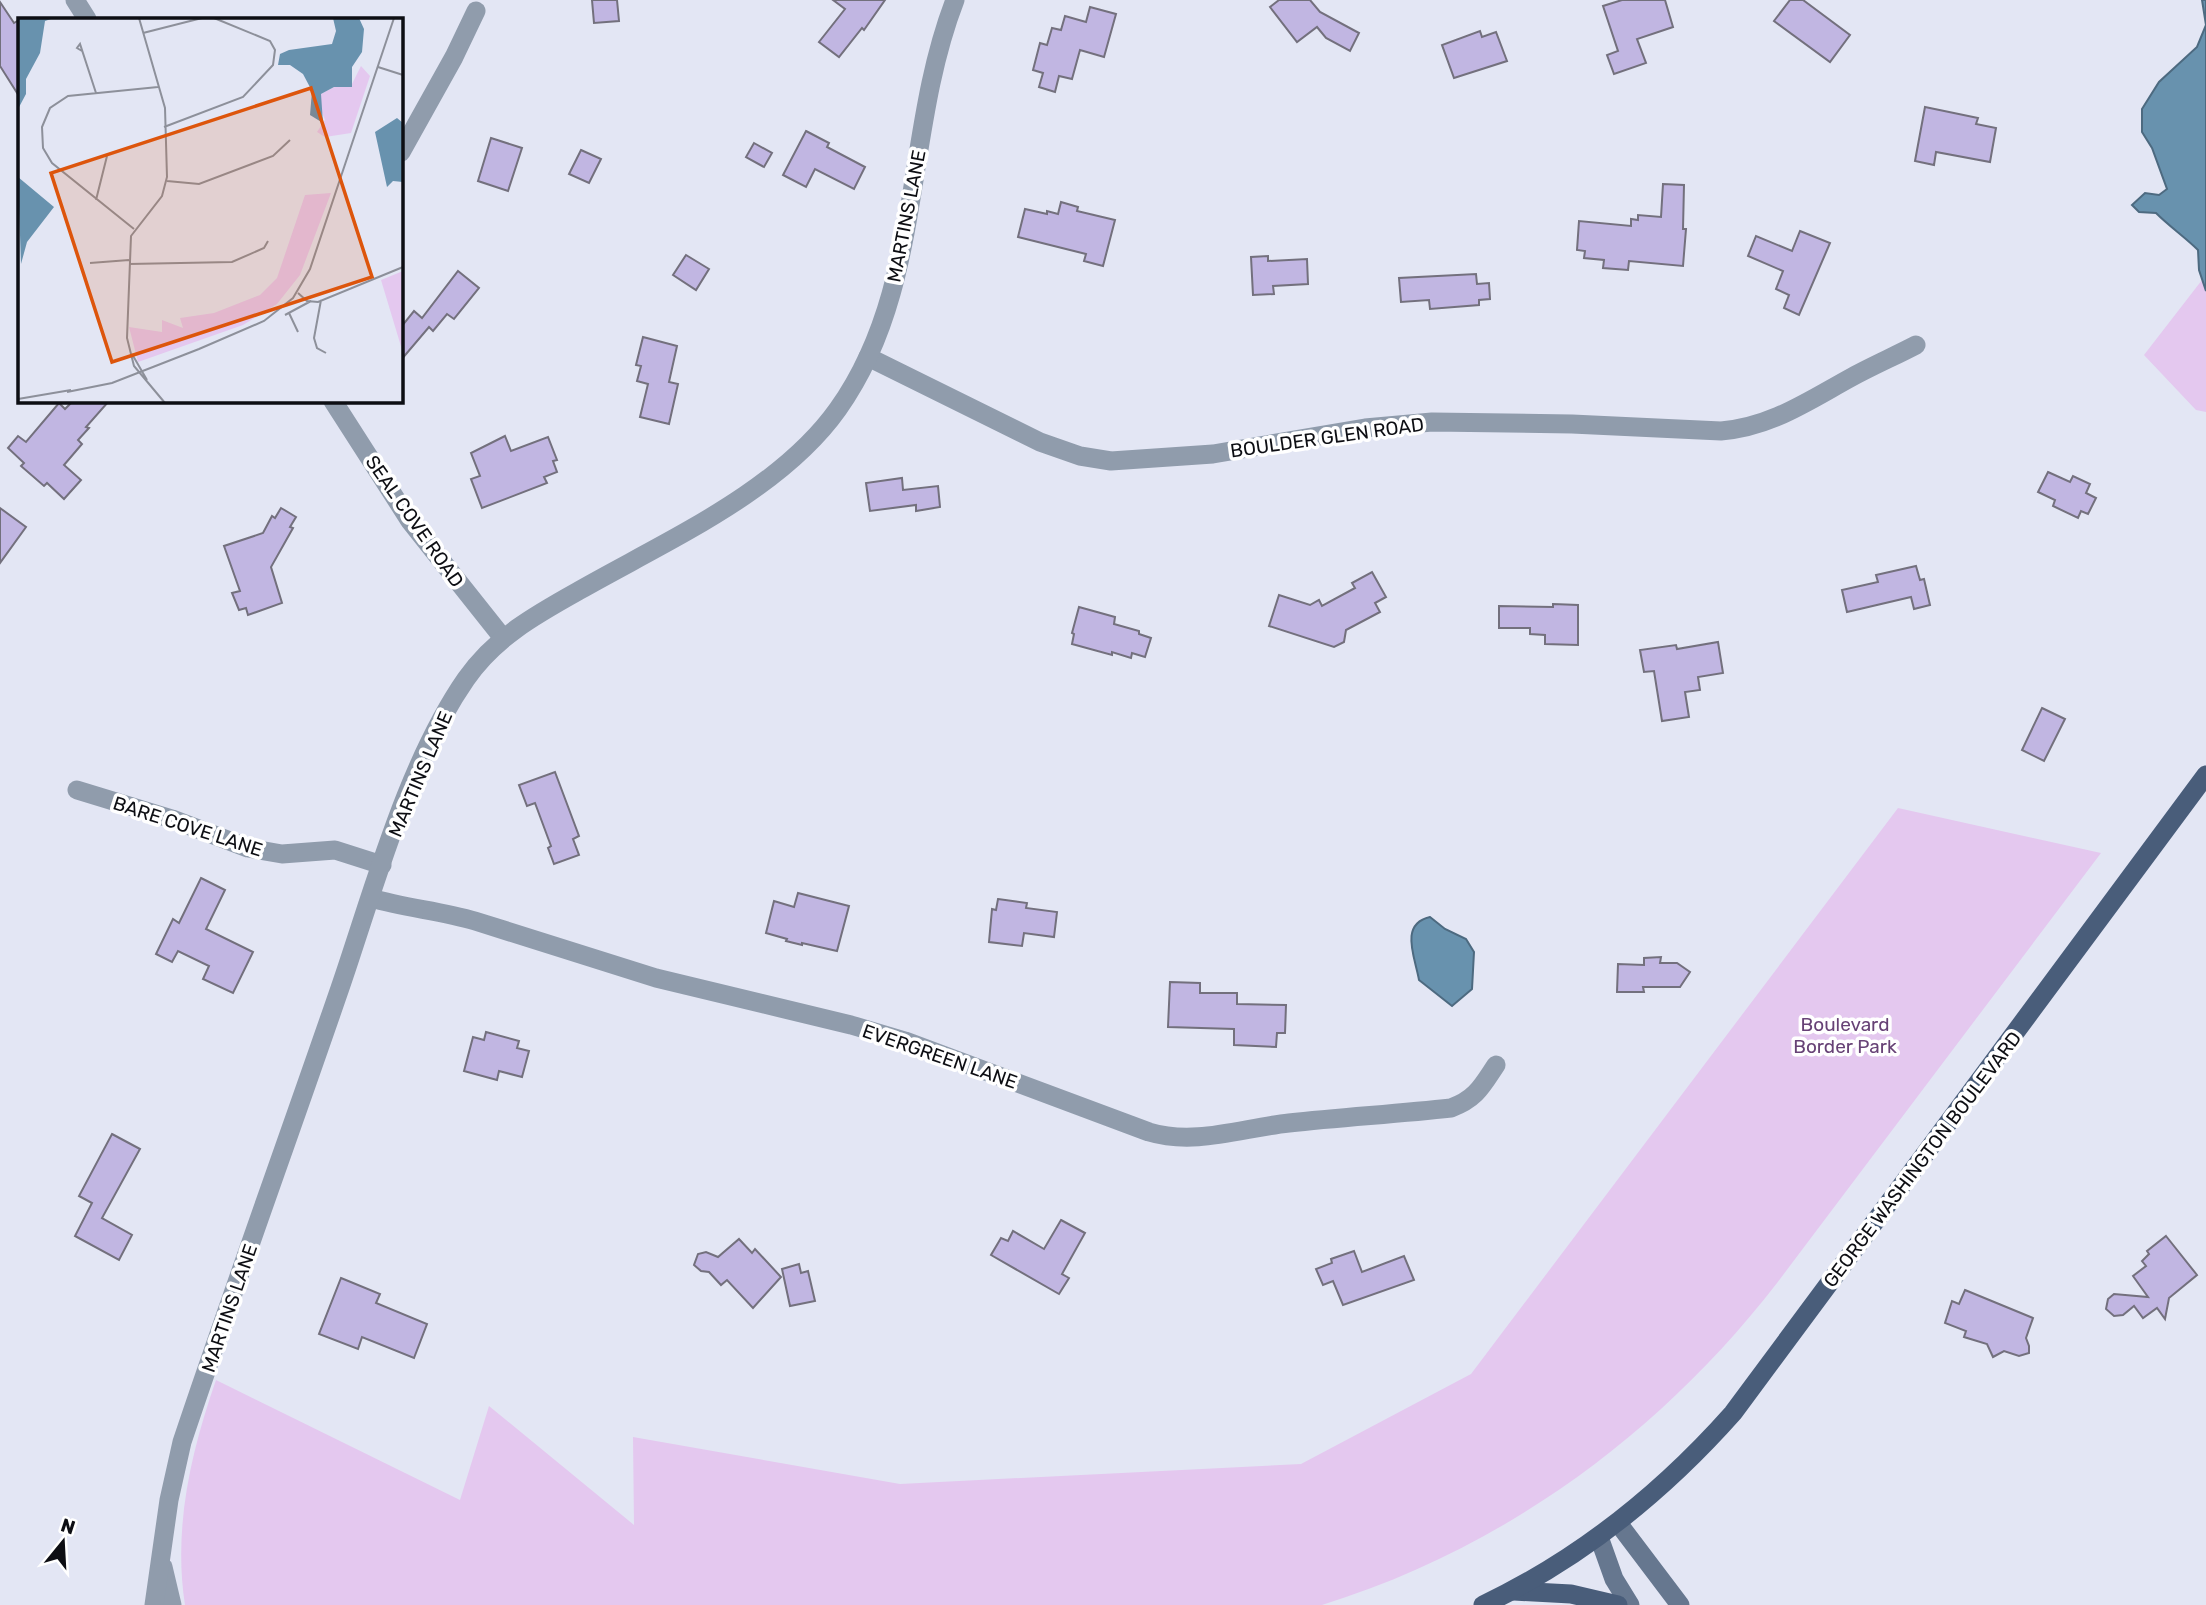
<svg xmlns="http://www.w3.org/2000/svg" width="2206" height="1605" font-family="Rubik,sans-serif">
	<rect width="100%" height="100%" fill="#e3e6f4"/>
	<g fill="#e4c8ef">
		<path d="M2202 280 2206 291V412L2196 410 2144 355Z"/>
		<path d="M1898 808 2101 853 1777 1283C1661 1433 1505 1548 1322 1605H185C173 1528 191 1452 216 1380L460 1500 489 1406 634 1525 633 1437 900 1484 1301 1464 1471 1374Z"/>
	</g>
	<g fill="#6892ae" stroke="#4d6a80" stroke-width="2">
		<path d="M2202 0H2206V291L2199 270 2198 250C2185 237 2170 227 2156 213L2139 212 2132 205 2145 193 2159 195 2167 189 2152 148 2142 132V109L2159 82 2197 47 2206 25Z"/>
		<path d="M1430 917 1445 929 1466 939 1474 952 1472 989 1452 1006 1419 980C1415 957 1399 924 1430 917Z"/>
	</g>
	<g fill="#c1b6e2" stroke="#73707d" stroke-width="2">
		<path d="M592 0H617L619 21 594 23Z"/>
		<path d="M833 0H885L864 30 862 28 839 57 819 42 845 9Z"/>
		<path d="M1279 0H1310L1320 12 1359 33 1350 51 1326 38 1317 27 1297 42 1270 7Z"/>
		<path d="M1622 0H1665L1673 27 1637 39 1646 63 1614 74 1607 55 1618 51 1603 6Z"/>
		<path d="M1790 0H1803L1850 35 1830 62 1774 21Z"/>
		<path d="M0 2 14 23 19 20V96L0 66Z"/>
		<path d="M1090 7 1116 14 1104 57 1080 50 1072 79 1059 76 1055 92 1039 87 1043 73 1033 70 1040 43 1047 45 1052 28 1061 30 1065 16 1086 22Z"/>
		<path d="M1480 31 1482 37 1496 32 1507 61 1454 78 1442 45Z"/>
		<path d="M1925 107 1978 118 1976 124 1996 128 1990 162 1936 152 1934 165 1915 161Z"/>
		<path d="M806 131 829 143 827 147 865 167 854 189 815 169 806 187 783 175Z"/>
		<path d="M491 138 522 148 508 191 478 181Z"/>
		<path d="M754 143 772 153 764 167 746 157Z"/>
		<path d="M581 150 601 159 589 183 569 174Z"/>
		<path d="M1663 184 1684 185 1683 229H1686L1683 266 1629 261 1628 270 1603 268 1604 260 1584 258 1585 251 1577 250 1579 221 1631 226V219L1638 220V215L1661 217Z"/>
		<path d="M1061 202 1078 207 1077 211 1115 220 1103 266 1084 261 1086 254 1018 237 1025 209 1047 214V211L1058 214Z"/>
		<path d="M1800 231 1830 243 1799 315 1784 308 1789 295 1776 289 1783 271 1748 256 1756 236 1792 251Z"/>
		<path d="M686 255 709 269 696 290 673 275Z"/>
		<path d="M1268 256V261L1307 259 1308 284 1273 286 1274 294 1253 295 1251 257Z"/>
		<path d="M458 271 479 288 454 319 447 314 433 331 429 327 401 360V327L414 311 422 318Z"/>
		<path d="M1476 274 1477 284 1489 283 1490 299 1479 300V305L1430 309 1429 300 1401 302 1399 278Z"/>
		<path d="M643 337 677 346 669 382 678 384 669 424 640 417 648 384 637 381 641 366 636 365Z"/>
		<path d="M73 401H109L86 427 89 428 78 440 82 444 64 465 81 480 64 499 47 483 44 486 21 466 24 463 8 448 18 436 26 442 59 403 65 409Z"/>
		<path d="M505 436 511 451 548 437 557 460 553 461 557 472 544 477 547 483 482 508 471 479 480 476 471 453Z"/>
		<path d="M2048 472 2070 482 2073 476 2090 484 2086 493 2096 498 2088 514 2081 511 2078 518 2053 506 2055 500 2038 492Z"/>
		<path d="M902 478 903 490 938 486 940 507 916 511V505L870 511 866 483Z"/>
		<path d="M0 508 26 527 0 563Z"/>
		<path d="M281 508 296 517 290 527 293 528 271 567 282 603 248 615 246 608 239 610 232 593 240 591 224 546 263 533 272 516 275 518Z"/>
		<path d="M1916 566 1920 580 1924 579 1930 605 1914 609 1911 597 1847 612 1842 590 1878 582 1876 575Z"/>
		<path d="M1372 572 1386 597 1375 603 1380 612 1346 630 1344 642 1334 647 1269 626 1279 595 1310 605 1319 600 1322 606 1355 588 1352 583Z"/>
		<path d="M1553 604 1578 605V645L1545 644V635L1530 634V628H1499V606L1553 607Z"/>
		<path d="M1079 607 1115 617 1114 624 1139 631V634L1151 638 1145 657 1132 653 1131 658 1112 652V655L1072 644 1074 634 1072 633Z"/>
		<path d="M1718 642 1723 673 1698 677 1700 690 1685 692 1689 717 1662 721 1654 671 1644 672 1640 650 1676 645 1677 649Z"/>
		<path d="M2042 708 2065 719 2044 761 2022 750Z"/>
		<path d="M555 772 579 836 573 839 579 855 554 864 548 848 551 846 535 803 527 806 519 785Z"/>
		<path d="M201 878 225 890 206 929 253 952 233 993 203 979 209 966 178 951 172 962 156 954 173 919 179 923Z"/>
		<path d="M798 893 849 906 837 951 802 943V945L786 941 787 939 766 933 774 901 794 907Z"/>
		<path d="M998 899 1027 903 1026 908 1057 912 1054 937 1024 933 1022 946 989 942 992 909 996 910Z"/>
		<path d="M1661 957 1660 963H1677L1690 972 1680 987H1643L1644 992H1617L1618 964 1644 965V958Z"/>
		<path d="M1170 982 1200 983V993H1237V1004L1286 1005 1285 1033H1277L1276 1047 1234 1045V1029L1168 1027Z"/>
		<path d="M486 1032 519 1041 517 1048 529 1051 522 1077 499 1071 497 1080 464 1071 473 1037 484 1040Z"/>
		<path d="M112 1134 140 1149 102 1218 132 1235 119 1260 75 1236 92 1203 79 1196Z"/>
		<path d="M1061 1220 1085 1233 1062 1274 1069 1278 1059 1294 991 1255 1001 1238 1008 1241 1013 1231 1044 1249Z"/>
		<path d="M2166 1236 2197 1275 2169 1298 2165 1319 2157 1308 2143 1318 2134 1306 2123 1315 2114 1316 2106 1309 2108 1299 2114 1294 2148 1297 2133 1276 2146 1266 2142 1261 2149 1254 2147 1251Z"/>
		<path d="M739 1239 752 1253 755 1249 781 1277 753 1308 727 1280 721 1285 709 1272 701 1271 694 1265 698 1254 706 1252 718 1257Z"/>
		<path d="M1354 1251 1362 1272 1404 1256 1414 1280 1343 1305 1333 1281 1323 1285 1316 1269 1332 1263 1331 1259Z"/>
		<path d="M799 1264 801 1273 808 1271 815 1301 790 1306 782 1269Z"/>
		<path d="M341 1278 380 1294 376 1303 427 1324 414 1358 362 1337 358 1349 319 1334Z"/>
		<path d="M1965 1290 2033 1318 2026 1338 2029 1346V1353L2019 1356 2004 1351 1993 1357 1987 1344 1964 1337 1966 1331 1945 1323 1952 1301 1959 1304Z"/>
	</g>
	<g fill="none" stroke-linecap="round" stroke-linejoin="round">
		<g stroke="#909cac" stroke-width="19">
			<path d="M75 0 87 19"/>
			<path d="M401 152 454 57 476 11"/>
			<path d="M868 357 1040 442 1080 456 1111 461 1213 454 1365 428 1432 422 1572 424 1721 431C1771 427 1808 401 1852 377 1872 366 1895 356 1916 345"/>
			<path d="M333 401 410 521 503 638"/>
			<path d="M77 790 172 819 248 848 282 854 335 850 382 865"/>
			<path d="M371 898C405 908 441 911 475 921L656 978 851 1025 905 1041 1149 1132C1195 1146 1242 1128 1289 1123 1343 1117 1397 1114 1451 1108 1476 1099 1482 1086 1496 1065"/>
			<path d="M163 1567 172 1605"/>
			<path d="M154 1605 169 1500 182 1442C233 1290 288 1139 340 988 374 889 407 764 466 679 495 637 537 614 580 590 666 541 780 491 838 409 924 288 903 134 955 0"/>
		</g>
		<g stroke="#66778f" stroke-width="19">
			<path d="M1618 1523 1680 1605"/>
			<path d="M1599 1537 1614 1579 1630 1605"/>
		</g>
		<g stroke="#495d7a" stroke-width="19">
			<path d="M1514 1591 1571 1594 1618 1605"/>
			<path d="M1483 1605C1580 1559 1662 1493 1733 1413L2206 775"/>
		</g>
	</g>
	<g text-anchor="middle" stroke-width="7" stroke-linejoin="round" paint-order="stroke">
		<g font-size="19" fill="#0d0e13" stroke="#fff">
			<text transform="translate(906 216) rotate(-79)" y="7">MARTINS LANE</text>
			<text transform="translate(1327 437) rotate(-8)" y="7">BOULDER GLEN ROAD</text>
			<text transform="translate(415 521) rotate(55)" y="7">SEAL COVE ROAD</text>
			<text transform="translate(420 774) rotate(-67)" y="7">MARTINS LANE</text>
			<text transform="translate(188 826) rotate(18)" y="7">BARE COVE LANE</text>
			<text transform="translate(940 1056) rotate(19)" y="7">EVERGREEN LANE</text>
			<text transform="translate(1922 1159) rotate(-53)" y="7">GEORGE WASHINGTON BOULEVARD</text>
			<text transform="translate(229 1308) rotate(-71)" y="7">MARTINS LANE</text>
		</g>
		<g font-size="19" fill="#674276" stroke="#fff">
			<text x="1845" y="1031">Boulevard<tspan x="1845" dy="22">Border Park</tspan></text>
		</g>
	</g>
	<g transform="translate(18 18)">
		<rect width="385" height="385" fill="#e3e6f4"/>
		<path d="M343 48 352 58 333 115 307 119 299 114 307 102 300 84 303 76 316 69 333 68ZM313 175 282 257 259 286 225 307 120 344 111 309 144 314V302L165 310 162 300 196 295 242 277 259 260 287 177ZM385 253V335L363 262Z" fill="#e4c8ef"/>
		<path d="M0 0 33 1 27 3 22 35 8 61V76L0 91ZM315 0H341L346 11 344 34 334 49V69H316L303 76 305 105 292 97 294 73 285 56 272 47H260L262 36 271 32 314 26 318 13ZM379 100 385 105V164L375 163 369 169 357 114ZM0 159 36 189 9 224 3 246Z" fill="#6892ae"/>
		<path fill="none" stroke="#8d909a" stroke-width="2" d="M121 0 147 90 149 159 144 178 113 218 109 320 116 348 147 385M125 15 184 0M64 33 59 30 62 26 78 75M360 49 385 57M146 109 225 79 255 47 257 32 252 23 196 0M149 163 181 166 255 138 272 122M78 182 89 138M116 211 34 145 25 130 24 109 32 90 50 78 140 69M72 245 111 242M111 246 214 244 246 230 250 223M280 275 289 283 300 284 385 249M303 282 296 320 299 330 308 335M271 295 280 314M267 297 293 283M114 336 129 362M49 374 94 365 181 331 246 303 275 280 292 251 376 0M0 381 53 372"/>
		<path fill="#dd550c" fill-opacity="0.15" stroke="#dd550c" stroke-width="3.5" d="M293 70 354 259 94 344 33 155Z"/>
		<rect width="385" height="385" fill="none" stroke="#0d0e13" stroke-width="3.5"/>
	</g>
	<g transform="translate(63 1542) rotate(18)" stroke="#ffffff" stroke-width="5" paint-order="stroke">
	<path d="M0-5L12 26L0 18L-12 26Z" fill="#0d0e13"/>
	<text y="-10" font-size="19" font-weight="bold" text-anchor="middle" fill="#0d0e13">N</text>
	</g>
</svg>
